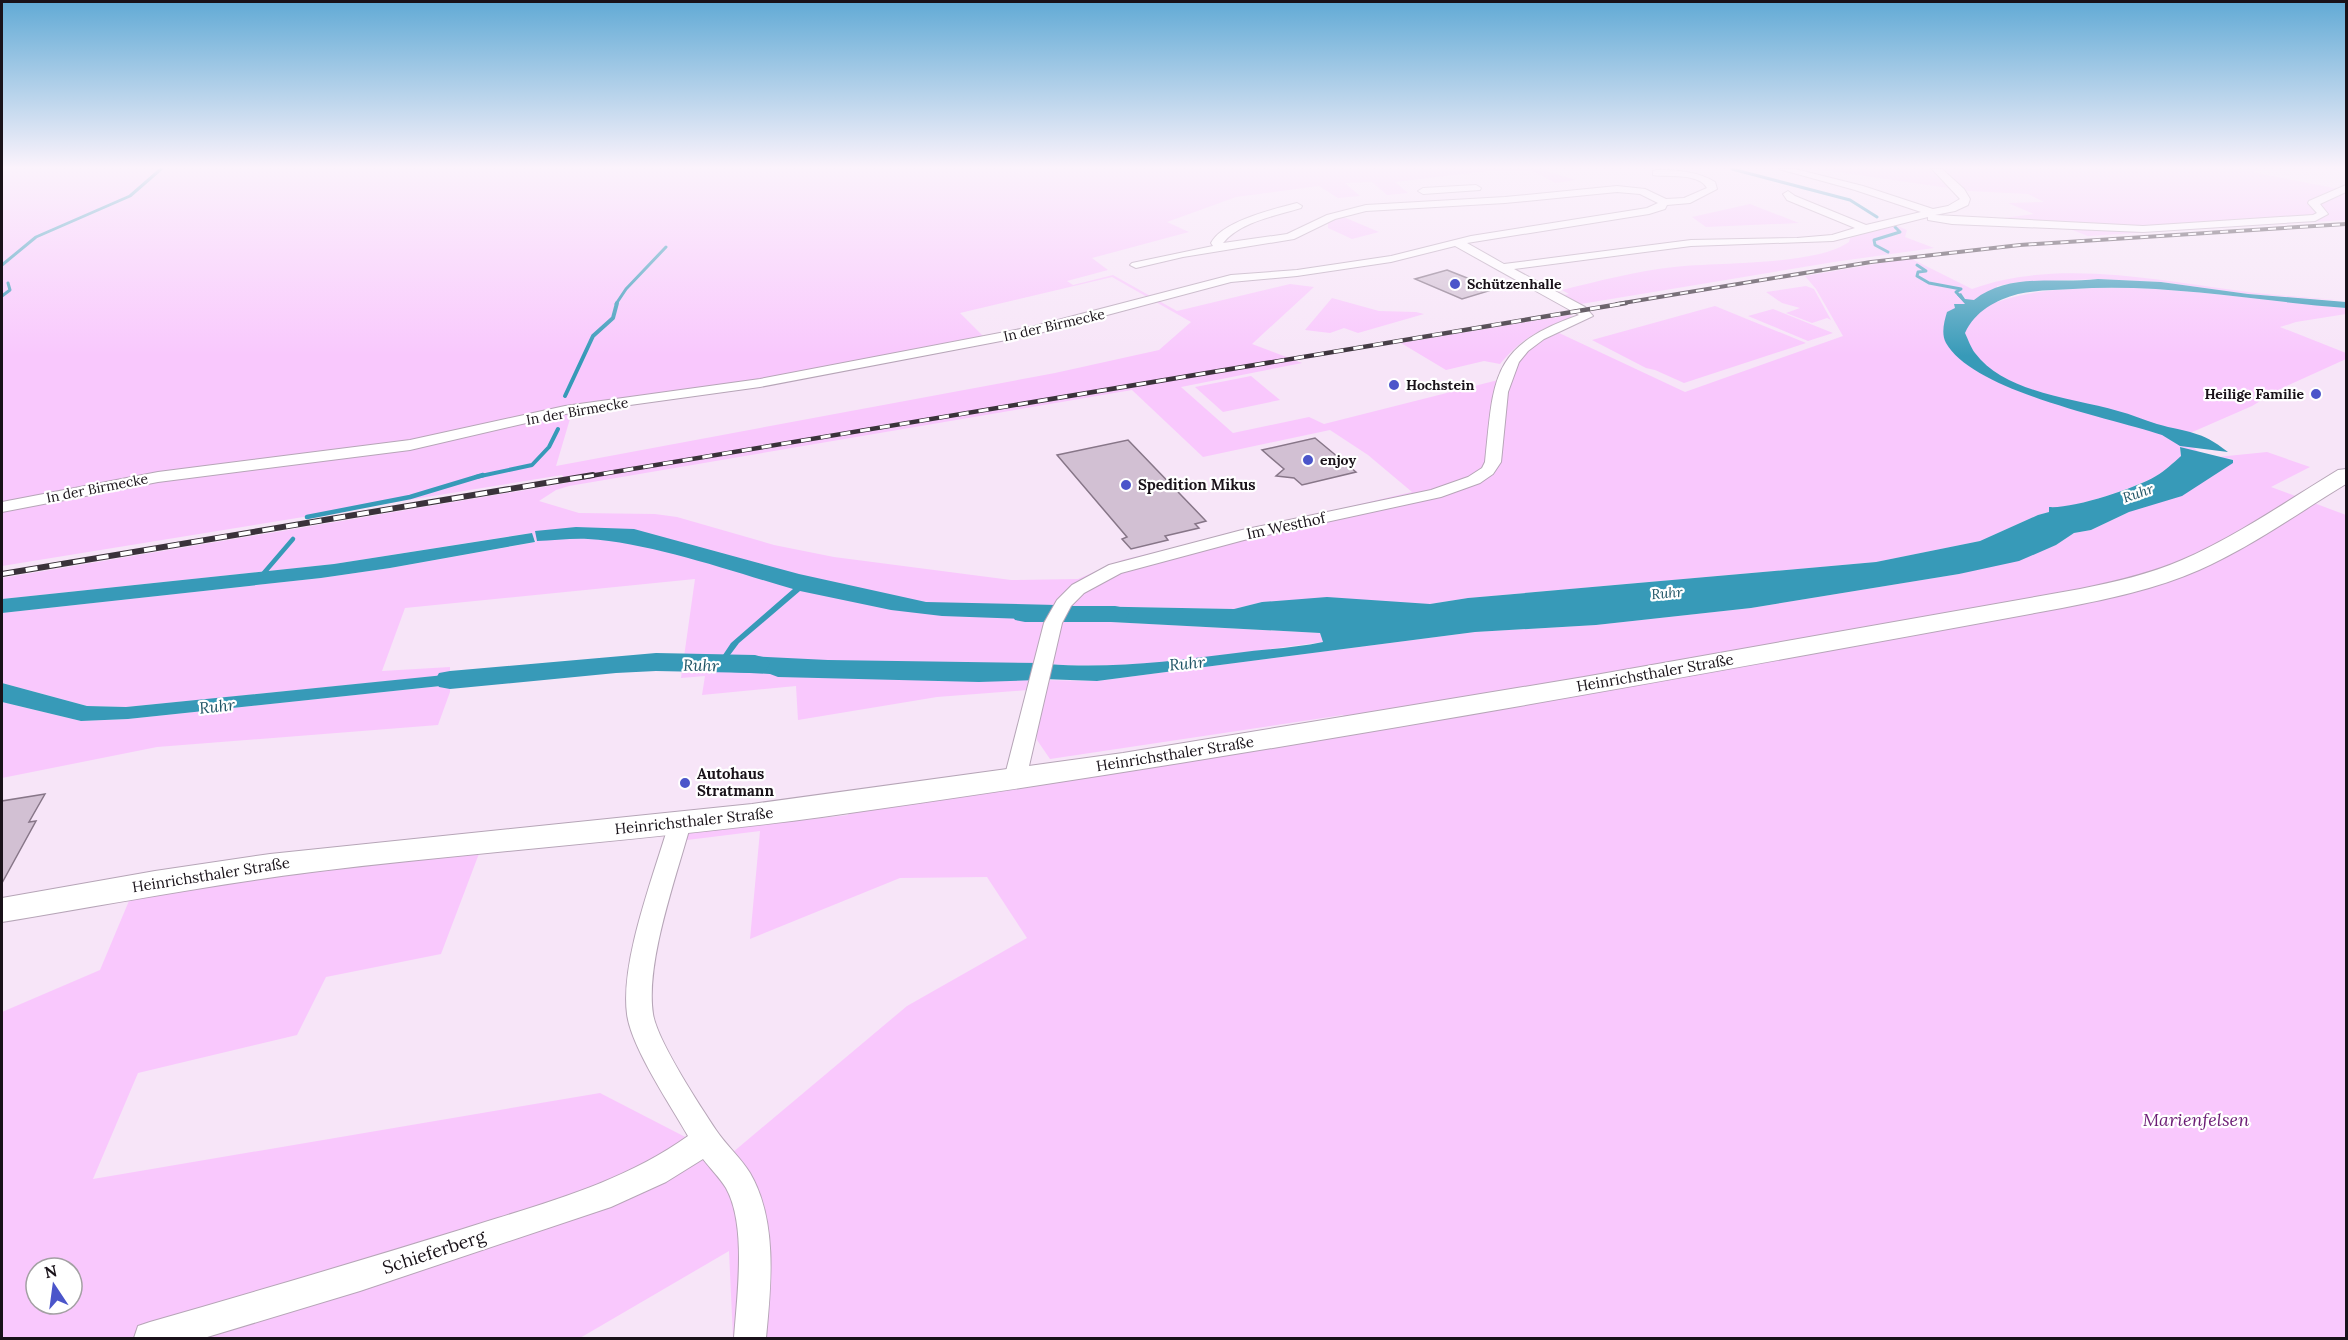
<svg xmlns="http://www.w3.org/2000/svg" width="2348" height="1340" font-family="Lora,serif">
	<rect width="100%" height="100%" fill="#f7e5f8"/>
	<g fill="#f9c8fd" fill-rule="evenodd">
		<path d="M2 169H1549L1546 171 1576 180 1555 183 1533 171H1488L1395 182 1408 193 1387 195 1372 182 1345 183 1360 196 1338 198 1319 186 1236 197 1167 222 1189 232 1092 258 1108 270 1067 281 1073 285 1113 275 1177 311 1290 284 1314 287 1252 344 1302 363 1181 387 1233 433 1309 417 1324 424 1510 377C1522 352 1533 345 1557 332L1685 392 1843 336 1816 289 1805 276 1910 258 1972 289C2058 257 2166 282 2255 293 2285 296 2316 298 2346 301L2248 294 2161 282 2098 279 2019 282 1997 286V302C2023 293 2047 290 2073 289 2165 283 2256 301 2346 308V314L2296 322 2280 327 2346 353V359L2282 388 2252 406 2181 437 2199 452 2180 447 2181 456C2173 463 2166 471 2156 476 2135 488 2072 509 2049 508V512L2038 515 1980 541 1876 562 1468 598 1430 604 1262 602 1234 609 1077 606 1074 620 1320 633 1323 642C1233 653 1139 671 1048 664L1043 680 1097 681 1475 632 1596 625 1751 608 1959 574 2056 545 2074 533 2091 530 2129 512 2233 459 2217 457 2267 452 2310 467 2271 487 2346 515V1338H733L729 1251 580 1338H2V1012L100 970 131 896 315 867 480 851 441 954 326 977 297 1035 138 1073 93 1179 600 1093 726 1158 907 1006 1027 938 987 877 900 878 750 939 760 831 679 841 688 833 848 815 849 811 1354 733 1343 715 1050 759 1037 740 1038 697 1028 690 937 697 798 720 796 686 702 695 705 676 681 678 695 579 405 608 382 671 450 667V675L126 707 87 706 2 683V613L321 578 390 568 536 542 531 533 334 564 2 599V578L567 483 562 475 2 566ZM1112 277 1191 322 1159 350 1055 373 556 466 572 412 769 385 990 343 960 313ZM1132 390 1203 457 1330 430 1368 455 1412 492 1122 560 1078 579 1011 580 834 557 774 545 677 517 655 514 579 513 539 501 556 490 569 486ZM36 1268H72V1304H36Z"/>
		<path d="M1817 169H2260L2252 172 2339 189 2310 203 2321 215 2141 230 2323 217 2316 206 2346 193V220L2088 236 2054 223 1996 219 2034 214 2008 203 2044 202 2028 194 1969 191Z"/>
		<path d="M1750 204 1799 223 1706 227 1692 217Z"/>
		<path d="M1339 215 1379 232 1352 239 1328 228V222Z"/>
		<path d="M1895 225 1907 230 1905 237 1934 248 1834 262 1581 304 1564 295 1569 294 1562 290C1599 281 1636 271 1674 267 1719 262 1814 266 1849 242L1850 238Z"/>
		<path d="M1806 286 1814 289 1831 320 1827 318 1812 323 1786 313 1800 308 1782 303 1766 292Z"/>
		<path d="M1332 298 1379 311 1416 312 1424 314 1358 333 1344 328 1330 333 1305 330Z"/>
		<path d="M1715 306 1806 343 1684 383 1655 370 1646 368 1592 340Z"/>
		<path d="M1773 309 1833 333 1808 341 1748 316Z"/>
		<path d="M1569 315 1573 317C1539 330 1524 336 1500 364L1484 361 1446 370 1401 343Z"/>
		<path d="M1251 376 1280 400 1223 412 1195 387Z"/>
		<path d="M450 685V692L438 725 157 747 2 778V702L81 721 128 719Z"/>
	</g>
	<g fill="#379ab8">
		<path d="M2098 279 2161 282 2248 294 2346 302V308C2255 301 2165 283 2073 289 2055 290 2036 290 2018 294 1996 300 1975 311 1965 333 1968 339 1971 348 1975 353 2005 393 2073 398 2118 411 2131 414 2144 420 2157 424 2189 433 2200 430 2228 452L2180 446 2162 435C2109 418 1973 391 1946 343 1941 334 1944 322 1947 312L1955 308 1954 304H1965L1957 295 1961 293 1965 299 1974 300C2009 272 2057 284 2098 279Z"/>
		<path d="M2180 447 2233 460V463L2182 496 2129 512 2091 530 2074 533 2056 545 2019 561 1959 574 1751 608 1596 625 1475 632 1097 681 1043 679 1048 664C1110 669 1174 661 1236 653 1265 649 1295 648 1323 642L1320 633 1073 620 1076 606 1234 609 1262 602 1327 597 1430 604 1468 598 1876 562 1980 541 2038 515 2049 512V507C2072 509 2134 489 2156 476 2165 471 2173 463 2181 456Z"/>
		<path d="M576 527 634 529 799 574 926 602 1056 605 1051 620 942 616 891 610 800 591 739 643 730 655 828 660 1041 663 1037 680 979 682 778 677 770 674 712 671 720 655H723L731 643 793 589C730 571 652 543 588 539 571 538 553 541 537 541L535 531Z"/>
		<path d="M532 533 535 542 390 568 321 578 2 613V599L334 564Z"/>
		<path d="M494 670 491 679 450 685 128 719 81 721 2 702V683L87 706 126 707Z"/>
	</g>
	<g fill="none" stroke-linecap="round" stroke-linejoin="round">
		<g stroke="#379ab8" stroke-width="3">
			<path d="M1732 169 1850 200 1877 217"/>
			<path d="M1888 252 1875 245 1874 240 1900 232 1895 227"/>
			<path d="M2 265 36 237 130 196 161 169"/>
			<path d="M1917 265 1926 271 1918 272 1917 276 1929 283 1961 289 1956 292 1962 298"/>
			<path d="M2 296 10 290 8 283"/>
			<path d="M616 304 626 289 666 247"/>
		</g>
		<g stroke="#379ab8" stroke-width="4">
			<path d="M565 396 593 336 613 318 617 303"/>
			<path d="M476 477 532 465 549 447 558 429"/>
		</g>
		<g stroke="#379ab8" stroke-width="4.5">
			<path d="M307 517 410 497 483 475"/>
			<path d="M263 574 293 539"/>
		</g>
		<g fill="#379ab8" fill-rule="evenodd">
			<path d="M1025 606H1115L1125 608 1129 614 1125 620 1115 622H1025L1015 620 1011 614 1015 608Z"/>
			<path d="M656 653 755 655 766 658 770 664 766 670 755 673 656 671 616 673 450 689 439 687 435 680 439 673 450 671Z"/>
		</g>
	</g>
	<g fill="#d2c0d3" stroke="#877688" stroke-width="1.5">
		<path d="M1447 270 1495 289 1462 299 1415 279Z"/>
		<path d="M1315 438 1356 472 1302 485 1294 478 1276 476 1284 469 1262 450Z"/>
		<path d="M1128 440 1206 521 1195 524 1199 528 1165 536 1168 540 1131 549 1122 539 1127 537 1057 455Z"/>
		<path d="M45 794 29 822 36 821 2 883V801Z"/>
	</g>
	<g fill="none" stroke-linecap="round" stroke-linejoin="round">
		<g stroke="#b6a5b7" stroke-width="2">
			<g id="minor">
				<path d="M1779 169H1795L1863 186 1933 209 1948 206 1960 199 1932 169H1942L1964 189 1970 199 1968 205 1955 211 1935 215 2143 226 2313 215 2317 213 2308 203 2309 201 2346 185V192L2320 204 2328 214 2315 221 2143 232 1952 224 1928 220V217L1833 241 1691 246 1514 269 1585 307 1593 316 1544 339 1528 351 1519 362 1508 392 1501 462 1493 474 1480 483 1441 497 1244 540 1121 573 1084 593 1071 606 1062 623 1026 779 1023 784 1015 786 1007 784 1004 779 1044 623 1057 600 1072 585 1109 565 1242 530 1431 490 1468 477 1482 468 1485 462C1494 378 1490 346 1579 315L1455 246 1391 262 1297 276 1231 282 1032 335 760 387 565 414 410 450 158 482 2 512V502L158 472 410 440 565 406 760 379 1031 327 1231 275 1297 270 1391 256 1471 236 1647 208 1658 203 1640 194 1617 192 1505 203 1366 211 1335 219 1294 239 1183 257 1136 268 1130 265 1132 263 1213 246 1211 243C1222 221 1274 209 1297 203L1302 206 1301 208C1275 216 1240 222 1223 243L1287 234 1327 215 1366 205 1505 197 1617 186 1645 189 1666 199 1684 198 1707 188C1698 172 1668 178 1653 175V171L1656 170C1677 170 1697 171 1715 182L1717 189 1690 203 1667 205 1665 209 1649 214 1467 243 1504 264 1691 240 1797 238 1832 235 1855 228 1787 200 1783 194 1788 191 1795 196 1866 225 1921 212 1855 190Z"/>
				<path d="M1476 185 1481 188 1480 190 1423 194 1418 191 1423 188Z"/>
				<path d="M680 815 688 817 691 823C677 875 645 962 653 1014 657 1040 700 1106 716 1130 726 1145 741 1158 750 1173 778 1221 771 1286 766 1338H734C737 1296 747 1225 726 1188 720 1178 710 1168 703 1159L666 1182 611 1207 360 1291 204 1338H134L138 1326 150 1322C255 1292 359 1261 463 1229 541 1204 621 1184 688 1136 671 1106 631 1047 627 1014 620 961 654 875 669 823L672 817Z"/>
			</g>
		</g>
		<g stroke="#b6a5b7" stroke-width="2">
			<path id="secondary" d="M2346 469V484C2298 513 2251 547 2199 570 2156 589 2108 599 2062 608 1650 684 1237 759 822 817 652 840 482 851 312 872 208 885 105 905 2 922V898L155 871 270 854 752 804 1123 753 1584 677 2080 589C2115 582 2150 574 2182 560 2237 536 2287 501 2338 470Z"/>
		</g>
		<use href="#minor" fill="#fff" fill-rule="evenodd"/>
		<use href="#secondary" fill="#fff" fill-rule="evenodd"/>
		<g stroke="#3a323a" stroke-width="4">
			<path id="rail-far2" d="M1617 304 1871 262 2020 245 2346 224"/>
		</g>
		<g stroke="#3a323a" stroke-width="4.5">
			<path id="rail-far1" d="M584 477 1626 303"/>
		</g>
		<g stroke="#3a323a" stroke-width="6">
			<path id="rail" d="M2 574 593 475"/>
		</g>
		<use href="#rail-far2" stroke="#fff" stroke-width="2" stroke-dasharray="8" stroke-linecap="butt"/>
		<use href="#rail-far1" stroke="#fff" stroke-width="3" stroke-dasharray="10" stroke-linecap="butt"/>
		<use href="#rail" stroke="#fff" stroke-width="4" stroke-dasharray="12" stroke-linecap="butt"/>
	</g>
	<linearGradient id="sky" x2="0" y2="1"><stop stop-color="#61aad5"/><stop offset="0.47" stop-color="#fbf3fc"/><stop offset="1" stop-color="#fbf3fc" stop-opacity="0"/></linearGradient>
	<rect width="2348" height="356" fill="url(#sky)"/>
	<g fill="#4b55ca" stroke="#fff" stroke-width="2">
		<circle cx="1455" cy="284" r="6"/>
		<circle cx="1394" cy="385" r="6"/>
		<circle cx="2316" cy="394" r="6"/>
		<circle cx="1308" cy="460" r="6"/>
		<circle cx="1126" cy="485" r="6"/>
		<circle cx="685" cy="783" r="6"/>
	</g>
	<g text-anchor="middle" stroke-width="4.5" stroke-linejoin="round" paint-order="stroke">
		<g font-size="14" font-weight="bold" fill="#191219" stroke="#fff" text-anchor="start">
			<text x="1467" y="289">Schützenhalle</text>
			<text x="1406" y="390">Hochstein</text>
			<text x="2304" y="399" text-anchor="end">Heilige Familie</text>
			<text x="1320" y="465">enjoy</text>
		</g>
		<g font-size="14" fill="#191219" stroke="#fff">
			<text transform="translate(1054 325) rotate(-13)" y="5">In der Birmecke</text>
			<text transform="translate(577 411) rotate(-10)" y="5">In der Birmecke</text>
			<text transform="translate(97 488) rotate(-11)" y="5">In der Birmecke</text>
		</g>
		<g font-size="14" font-style="italic" fill="#205566" stroke="#fff">
			<text transform="translate(2138 493) rotate(-19)" y="5">Ruhr</text>
			<text transform="translate(1667 593) rotate(-5)" y="5">Ruhr</text>
		</g>
		<g font-size="15" font-weight="bold" fill="#191219" stroke="#fff" text-anchor="start">
			<text x="1138" y="490">Spedition Mikus</text>
			<text x="697" y="779">Autohaus<tspan x="697" dy="17">Stratmann</tspan></text>
		</g>
		<g font-size="15" fill="#191219" stroke="#fff">
			<text transform="translate(1286 526) rotate(-12)" y="5">Im Westhof</text>
			<text transform="translate(1655 673) rotate(-10)" y="5">Heinrichsthaler Straße</text>
			<text transform="translate(1175 754) rotate(-9)" y="5">Heinrichsthaler Straße</text>
			<text transform="translate(694 821) rotate(-6)" y="5">Heinrichsthaler Straße</text>
			<text transform="translate(211 875) rotate(-9)" y="5">Heinrichsthaler Straße</text>
		</g>
		<g font-size="16" font-style="italic" fill="#205566" stroke="#fff">
			<text transform="translate(1187 663) rotate(-5)" y="6">Ruhr</text>
			<text transform="translate(701 665) rotate(1)" y="6">Ruhr</text>
			<text transform="translate(217 706) rotate(-6)" y="6">Ruhr</text>
		</g>
		<g font-size="18" font-style="italic" fill="#6c1d75" stroke="#fff">
			<text x="2196" y="1126">Marienfelsen</text>
		</g>
		<g font-size="18" fill="#191219" stroke="#fff">
			<text transform="translate(434 1252) rotate(-18)" y="6">Schieferberg</text>
		</g>
	</g>
	<rect width="2348" height="1340" fill="none" stroke="#191219" stroke-width="6"/>
	<g transform="translate(54 1286) rotate(347)"><circle r="28" fill="#ffffff" stroke="#a3a0a3" stroke-width="1.5"/>
	<path d="M0-4.5L10 22L0 15L-10 22Z" fill="#4b55ca"/>
	<text y="-9" font-size="16" font-weight="bold" text-anchor="middle" fill="#191219">N</text>
	</g>
</svg>
